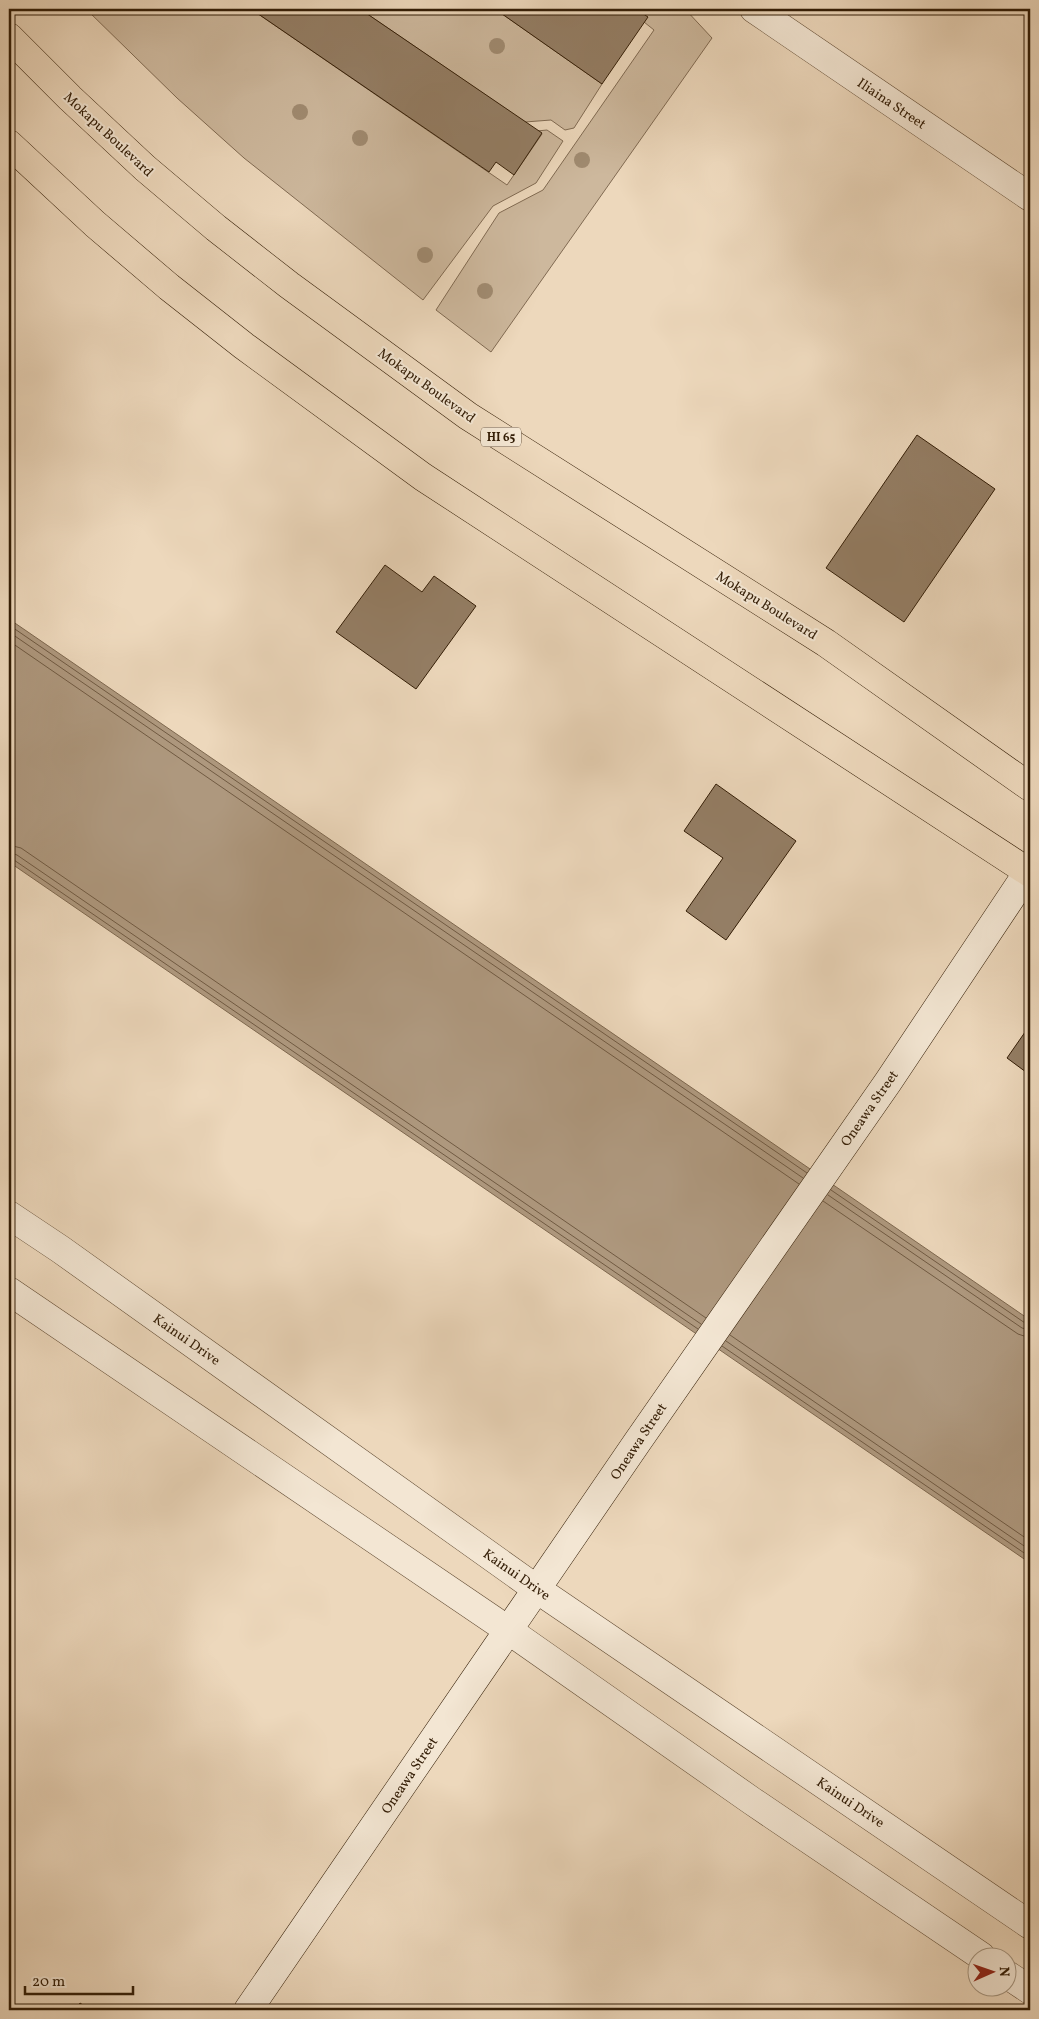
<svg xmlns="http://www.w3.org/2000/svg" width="1039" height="2019" font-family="Vollkorn,serif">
	<rect width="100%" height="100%" fill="#edd8bc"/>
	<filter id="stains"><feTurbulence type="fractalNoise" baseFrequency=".004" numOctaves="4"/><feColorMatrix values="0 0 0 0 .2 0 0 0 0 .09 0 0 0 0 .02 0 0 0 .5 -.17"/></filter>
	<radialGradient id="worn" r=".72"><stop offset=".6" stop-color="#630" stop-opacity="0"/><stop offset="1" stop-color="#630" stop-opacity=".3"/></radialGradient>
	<g fill="#cdb89d" stroke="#806a52">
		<path d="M86 9H251L507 185 542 134 537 131 547 130 563 141 536 183 493 206 423 300 244 158 177 98Z"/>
		<path d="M360 9H495L602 84 574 128 565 130 551 120 525 122Z"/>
		<path d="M636 9H685L712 38 491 352 436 310 499 213 543 190 654 30 644 22 647 17Z"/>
	</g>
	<path fill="#ae987e" stroke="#7d674e" d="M9 619 1030 1320V1563L9 862Z"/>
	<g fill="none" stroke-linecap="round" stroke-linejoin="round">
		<g stroke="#705a42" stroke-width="1">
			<path d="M9 625 807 1173"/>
			<path d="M9 632 803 1178"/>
			<path d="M9 641 799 1184"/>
			<path d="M9 845 21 848 706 1318"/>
			<path d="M9 852 17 855 701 1324"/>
			<path d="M9 859 14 860 698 1329"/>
			<path d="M831 1190 1025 1323 1030 1324"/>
			<path d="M828 1195 1022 1328 1030 1330"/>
			<path d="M823 1201 1018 1334 1030 1338"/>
			<path d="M730 1335 1030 1541"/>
			<path d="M726 1341 1030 1550"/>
			<path d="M722 1346 1030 1557"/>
		</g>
	</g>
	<g fill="#947e65" stroke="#331d06">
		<path d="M251 9H360L542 133 514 175 496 162 489 172Z"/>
		<path d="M495 9H636L648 17 602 84Z"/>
		<path d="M917 435 995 489 904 622 826 568Z"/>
		<path d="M385 565 422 592 434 576 476 606 416 689 336 632Z"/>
		<path d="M716 784 796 841 726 940 686 911 723 858 684 831Z"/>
		<path d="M1030 1025V1075L1007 1058Z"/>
		<path d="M80 2003 90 2010H75Z"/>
	</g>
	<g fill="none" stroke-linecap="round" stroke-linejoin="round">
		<g stroke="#624c34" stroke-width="29">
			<g id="minor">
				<path d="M754 9 1030 197"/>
				<path d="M9 1215 60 1249 538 1590"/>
				<path d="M9 1291 508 1630"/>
			</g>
		</g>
		<g stroke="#624c34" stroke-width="29">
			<g id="tertiary">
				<path d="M538 1590 1030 1925"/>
				<path d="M508 1630 752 1801 981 1956"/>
				<path d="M1006 1974 1030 1990"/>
			</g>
		</g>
		<g stroke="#331d06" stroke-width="29">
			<path id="secondary" d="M248 2010 638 1441 888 1082 1030 869"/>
		</g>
		<g stroke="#331d06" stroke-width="29">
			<g id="primary">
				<path d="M9 37 70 98 145 168 216 228 289 285 468 416 826 643 1030 787"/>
				<path d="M9 144 95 224 169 287 244 346 423 477 1030 873"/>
			</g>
		</g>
		<use href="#minor" stroke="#f3e6d3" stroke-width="28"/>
		<use href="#tertiary" stroke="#f3e6d3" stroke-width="28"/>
		<use href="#secondary" stroke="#f3e6d3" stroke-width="28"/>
		<use href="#primary" stroke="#edd8bc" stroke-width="28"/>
	</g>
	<g fill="#a08b71">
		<circle cx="497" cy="46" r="8"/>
		<circle cx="300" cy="112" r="8"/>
		<circle cx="360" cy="138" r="8"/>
		<circle cx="582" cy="160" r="8"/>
		<circle cx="425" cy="255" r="8"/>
		<circle cx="485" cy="291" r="8"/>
	</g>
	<g text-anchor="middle" stroke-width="4" stroke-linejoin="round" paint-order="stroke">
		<rect fill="#f3e6d3" stroke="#6d5944" stroke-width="1" x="481" y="427.5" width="40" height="19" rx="4"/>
		<g font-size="12" font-weight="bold" fill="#331d06">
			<text x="501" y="441">HI 65</text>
		</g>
		<g font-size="14" fill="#331d06" stroke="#f3e6d3">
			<text transform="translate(892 103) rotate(34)" y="5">Iliaina Street</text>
			<text transform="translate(109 134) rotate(43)" y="5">Mokapu Boulevard</text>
			<text transform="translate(427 385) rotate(36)" y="5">Mokapu Boulevard</text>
			<text transform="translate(767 605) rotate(32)" y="5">Mokapu Boulevard</text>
			<text transform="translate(869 1108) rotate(-55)" y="5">Oneawa Street</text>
			<text transform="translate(187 1339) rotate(35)" y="5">Kainui Drive</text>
			<text transform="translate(638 1441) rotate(-56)" y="5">Oneawa Street</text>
			<text transform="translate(517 1574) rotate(35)" y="5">Kainui Drive</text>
			<text transform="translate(409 1775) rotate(-56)" y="5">Oneawa Street</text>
			<text transform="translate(851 1802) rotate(34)" y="5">Kainui Drive</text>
		</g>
	</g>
	<rect width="1039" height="2019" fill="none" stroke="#edd8bc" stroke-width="30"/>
	<rect x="10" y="10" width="1019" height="1999" fill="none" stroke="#331d06" stroke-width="2.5"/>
	<rect x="15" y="15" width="1009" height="1989" fill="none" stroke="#331d06"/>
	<g transform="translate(992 1972) rotate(88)"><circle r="24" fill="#f3e6d3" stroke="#a69681"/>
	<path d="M0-4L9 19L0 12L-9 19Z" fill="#8f2418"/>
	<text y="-8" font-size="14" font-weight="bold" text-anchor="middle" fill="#331d06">N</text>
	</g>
	<path d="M25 1986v8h108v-8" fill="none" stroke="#331d06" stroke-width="2.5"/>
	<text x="32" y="1986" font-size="15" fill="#331d06" stroke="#f3e6d3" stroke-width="4" paint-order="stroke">20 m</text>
	<rect width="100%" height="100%" filter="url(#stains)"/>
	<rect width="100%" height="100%" fill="url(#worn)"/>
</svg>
